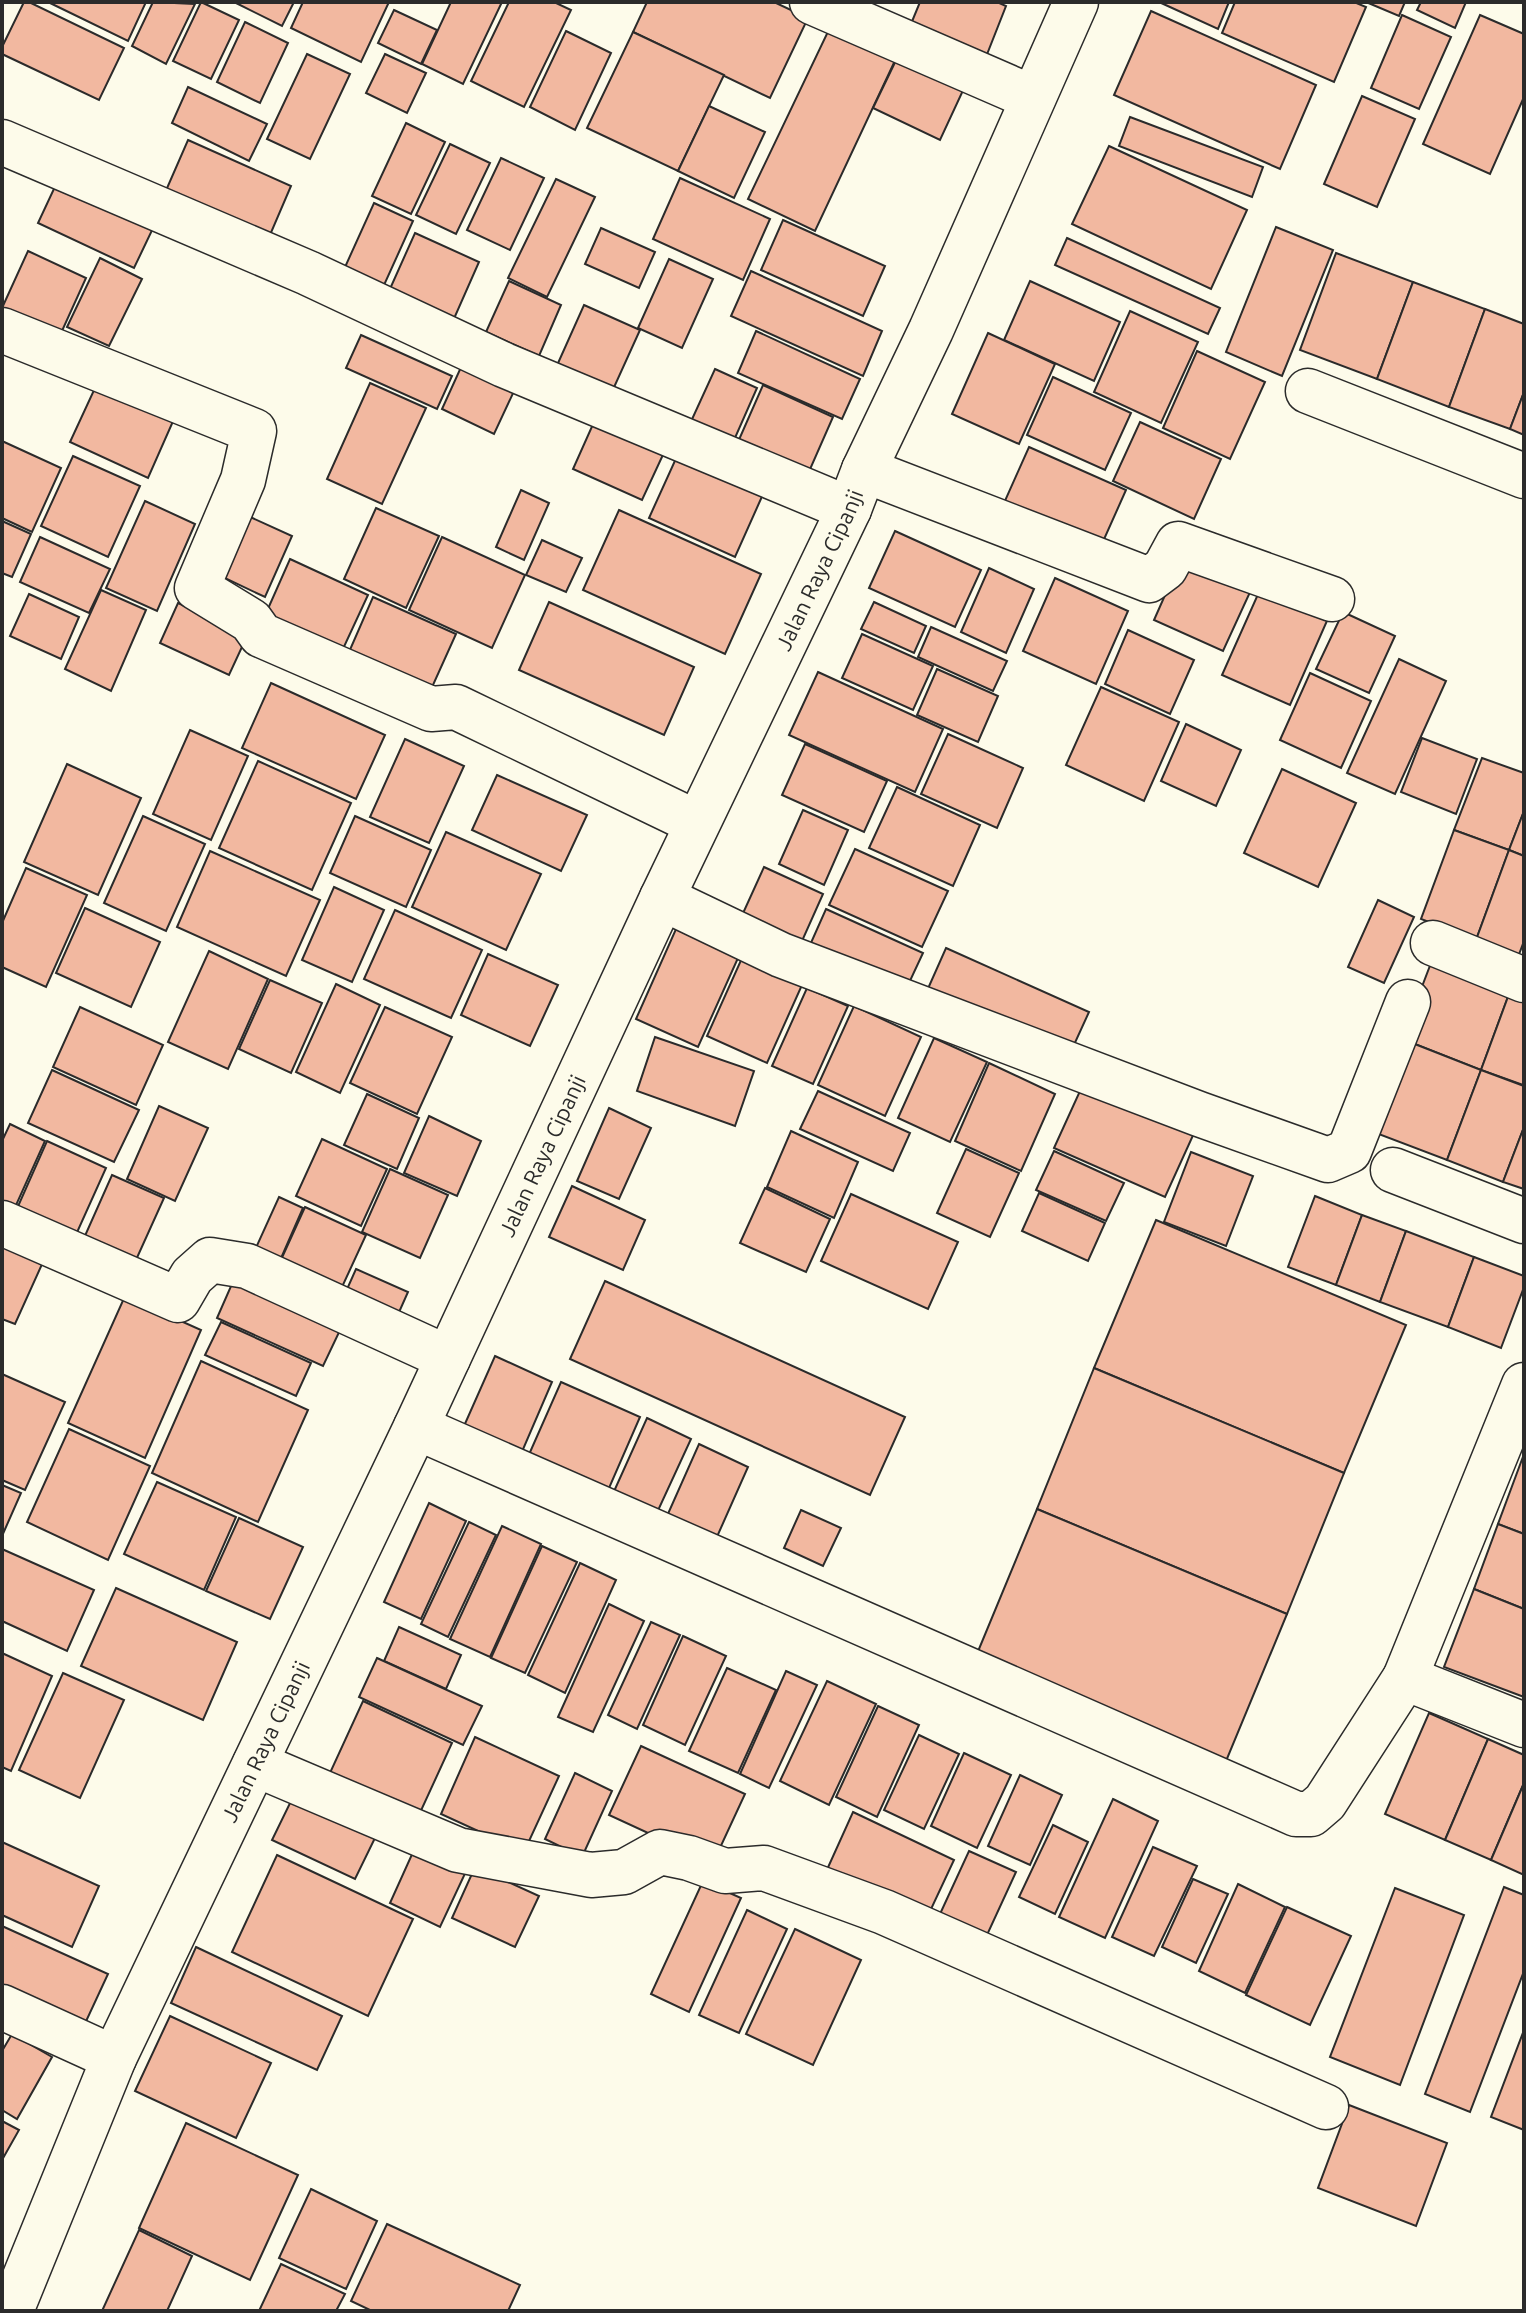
<svg xmlns="http://www.w3.org/2000/svg" width="1526" height="2313" font-family="Ubuntu,sans-serif">
	<rect width="100%" height="100%" fill="#fdfbea"/>
	<g fill="#f2b8a0" stroke="#2b2b2b" stroke-width="2">
		<path d="M24 2H29L124 48 99 100 2 54V47Z"/>
		<path d="M48 2H146L128 41Z"/>
		<path d="M153 2 195 4 166 64 132 46Z"/>
		<path d="M201 2 239 20 211 79 173 61Z"/>
		<path d="M234 2H294L282 26Z"/>
		<path d="M303 2H389L361 62 291 28Z"/>
		<path d="M451 2H502L463 84 422 64Z"/>
		<path d="M509 2H554L571 10 524 107 471 81Z"/>
		<path d="M647 2H774L808 18 770 98 633 32Z"/>
		<path d="M920 2H997L1006 6 982 67 906 36Z"/>
		<path d="M1159 2H1229L1218 29Z"/>
		<path d="M1235 2H1354L1366 7 1334 82 1222 33Z"/>
		<path d="M1366 2H1405L1399 16Z"/>
		<path d="M1421 2H1466L1455 28 1417 10Z"/>
		<path d="M394 10 437 30 421 64 378 43Z"/>
		<path d="M1151 11 1316 85 1280 169 1114 95Z"/>
		<path d="M1402 15 1451 37 1419 109 1371 88Z"/>
		<path d="M1480 15 1524 34V97L1490 174 1423 144Z"/>
		<path d="M834 19 900 50 815 231 748 199Z"/>
		<path d="M245 22 288 43 260 103 217 82Z"/>
		<path d="M566 31 611 53 575 130 530 107Z"/>
		<path d="M633 32 724 75 678 171 587 128Z"/>
		<path d="M900 52 966 84 940 140 873 108Z"/>
		<path d="M307 54 350 74 310 159 267 139Z"/>
		<path d="M385 54 426 73 407 113 366 93Z"/>
		<path d="M188 87 267 124 249 161 172 123Z"/>
		<path d="M1362 96 1415 119 1377 207 1324 184Z"/>
		<path d="M709 106 765 132 734 198 678 171Z"/>
		<path d="M1130 117 1263 167 1252 197 1119 146Z"/>
		<path d="M406 123 445 142 411 214 372 196Z"/>
		<path d="M188 140 291 186 267 242 164 195Z"/>
		<path d="M450 144 490 163 456 234 416 215Z"/>
		<path d="M1109 146 1247 210 1211 289 1072 224Z"/>
		<path d="M501 158 544 178 510 250 467 230Z"/>
		<path d="M59 178 155 224 134 268 38 223Z"/>
		<path d="M680 178 770 219 743 280 653 239Z"/>
		<path d="M556 179 595 197 547 297 508 278Z"/>
		<path d="M374 203 413 221 380 294 341 276Z"/>
		<path d="M783 220 885 266 863 316 761 270Z"/>
		<path d="M1276 227 1333 250 1282 376 1226 352Z"/>
		<path d="M601 228 655 252 639 288 585 264Z"/>
		<path d="M415 233 479 262 449 330 385 300Z"/>
		<path d="M1067 238 1220 308 1208 334 1055 265Z"/>
		<path d="M28 251 86 278 57 342 2 317V308Z"/>
		<path d="M1336 253 1413 282 1377 379 1300 350Z"/>
		<path d="M100 258 142 279 109 346 67 327Z"/>
		<path d="M669 259 713 279 682 348 638 328Z"/>
		<path d="M751 271 882 331 863 376 731 316Z"/>
		<path d="M509 281 561 305 539 356 486 332Z"/>
		<path d="M1030 281 1120 322 1094 381 1004 340Z"/>
		<path d="M1413 282 1485 309 1449 407 1377 379Z"/>
		<path d="M584 305 640 330 606 405 550 381Z"/>
		<path d="M1485 309 1524 324V392L1510 429 1449 407Z"/>
		<path d="M1130 311 1198 342 1161 423 1094 392Z"/>
		<path d="M756 331 860 379 842 419 738 373Z"/>
		<path d="M988 333 1055 364 1019 444 952 414Z"/>
		<path d="M361 335 452 376 437 409 346 368Z"/>
		<path d="M1197 351 1265 382 1230 459 1163 428Z"/>
		<path d="M462 365 515 389 494 434 442 409Z"/>
		<path d="M715 369 757 388 731 447 688 428Z"/>
		<path d="M101 375 178 410 148 478 70 442Z"/>
		<path d="M1053 377 1131 413 1105 470 1027 435Z"/>
		<path d="M370 383 426 408 382 504 327 479Z"/>
		<path d="M763 385 833 417 804 483 734 451Z"/>
		<path d="M1524 392V435L1510 429Z"/>
		<path d="M598 413 668 444 642 500 573 469Z"/>
		<path d="M1140 422 1221 459 1194 519 1113 481Z"/>
		<path d="M2 441 61 468 32 532 2 518Z"/>
		<path d="M1029 447 1126 490 1097 555 1000 512Z"/>
		<path d="M678 454 764 492 735 557 649 518Z"/>
		<path d="M73 456 140 486 108 557 41 526Z"/>
		<path d="M521 490 549 503 524 560 496 547Z"/>
		<path d="M145 501 195 524 157 611 106 588Z"/>
		<path d="M376 508 439 536 406 608 344 579Z"/>
		<path d="M619 510 761 574 725 654 583 590Z"/>
		<path d="M237 511 292 536 265 597 210 571Z"/>
		<path d="M2 521 31 534 12 577 2 573Z"/>
		<path d="M895 531 981 570 955 627 869 588Z"/>
		<path d="M40 537 110 569 89 613 20 582Z"/>
		<path d="M442 537 525 575 492 648 409 610Z"/>
		<path d="M542 540 582 558 566 592 526 575Z"/>
		<path d="M290 559 368 595 336 664 259 629Z"/>
		<path d="M1181 559 1251 590 1223 651 1154 620Z"/>
		<path d="M989 568 1034 589 1006 653 961 632Z"/>
		<path d="M1055 578 1128 611 1096 684 1023 651Z"/>
		<path d="M1263 583 1330 614 1290 705 1222 675Z"/>
		<path d="M101 590 146 610 111 691 65 669Z"/>
		<path d="M29 594 79 617 61 659 10 636Z"/>
		<path d="M373 597 456 634 424 705 342 668Z"/>
		<path d="M549 602 694 667 664 735 519 670Z"/>
		<path d="M874 602 926 626 914 653 861 629Z"/>
		<path d="M178 603 248 634 229 675 160 643Z"/>
		<path d="M1343 612 1395 636 1369 693 1316 669Z"/>
		<path d="M931 627 1007 661 993 691 918 657Z"/>
		<path d="M1128 630 1194 660 1170 714 1105 684Z"/>
		<path d="M862 634 933 666 913 710 842 678Z"/>
		<path d="M1399 659 1446 681 1395 794 1347 773Z"/>
		<path d="M937 669 998 696 978 742 917 715Z"/>
		<path d="M818 672 943 729 915 792 789 735Z"/>
		<path d="M1310 673 1371 701 1341 768 1280 740Z"/>
		<path d="M271 683 385 735 356 799 242 748Z"/>
		<path d="M1101 687 1179 722 1144 801 1066 765Z"/>
		<path d="M1186 724 1241 750 1216 806 1161 781Z"/>
		<path d="M190 730 248 756 211 840 153 814Z"/>
		<path d="M948 734 1023 768 997 828 921 794Z"/>
		<path d="M1422 738 1477 759 1456 814 1401 792Z"/>
		<path d="M405 739 464 766 429 843 370 817Z"/>
		<path d="M805 744 887 781 864 832 782 795Z"/>
		<path d="M1482 758 1524 773V811L1509 850 1454 830Z"/>
		<path d="M258 761 351 803 312 890 219 848Z"/>
		<path d="M67 764 141 798 98 895 24 862Z"/>
		<path d="M1282 769 1356 803 1318 887 1244 853Z"/>
		<path d="M497 775 587 815 561 871 472 830Z"/>
		<path d="M897 787 980 825 953 886 869 848Z"/>
		<path d="M803 810 848 830 824 885 779 864Z"/>
		<path d="M1524 811V856L1509 850Z"/>
		<path d="M143 816 205 844 166 931 104 903Z"/>
		<path d="M355 816 431 850 406 907 330 873Z"/>
		<path d="M1454 830 1509 850 1476 940 1421 919Z"/>
		<path d="M446 832 541 874 506 950 412 907Z"/>
		<path d="M855 849 948 891 922 947 829 905Z"/>
		<path d="M1509 850 1524 856V941L1518 957 1476 940Z"/>
		<path d="M210 851 320 900 286 976 177 927Z"/>
		<path d="M764 867 823 894 798 950 739 922Z"/>
		<path d="M26 868 87 895 46 987 2 967V923Z"/>
		<path d="M334 887 384 910 352 982 302 960Z"/>
		<path d="M1378 900 1414 917 1384 983 1348 967Z"/>
		<path d="M85 908 160 942 131 1007 56 973Z"/>
		<path d="M826 909 923 953 902 998 806 954Z"/>
		<path d="M395 910 482 950 451 1018 364 979Z"/>
		<path d="M676 929 738 958 698 1047 636 1019Z"/>
		<path d="M946 948 1089 1012 1068 1058 926 993Z"/>
		<path d="M209 951 268 979 228 1069 168 1042Z"/>
		<path d="M488 954 558 985 530 1046 461 1015Z"/>
		<path d="M742 958 802 985 767 1063 707 1036Z"/>
		<path d="M1431 963 1509 994 1481 1070 1402 1039Z"/>
		<path d="M270 980 322 1003 291 1073 239 1049Z"/>
		<path d="M336 984 380 1005 340 1093 296 1072Z"/>
		<path d="M807 988 848 1006 813 1084 772 1066Z"/>
		<path d="M1509 994 1524 999 1523 1085 1481 1070Z"/>
		<path d="M854 1006 921 1037 885 1116 818 1085Z"/>
		<path d="M80 1007 163 1045 136 1105 53 1067Z"/>
		<path d="M385 1007 452 1037 417 1114 350 1083Z"/>
		<path d="M655 1037 754 1071 735 1126 637 1091Z"/>
		<path d="M934 1038 987 1062 950 1142 898 1118Z"/>
		<path d="M1402 1039 1481 1070 1447 1160 1368 1130Z"/>
		<path d="M989 1063 1055 1094 1021 1171 955 1141Z"/>
		<path d="M52 1070 139 1110 114 1162 28 1123Z"/>
		<path d="M1481 1070 1524 1086V1127L1503 1182 1447 1160Z"/>
		<path d="M1085 1080 1195 1131 1165 1197 1054 1148Z"/>
		<path d="M818 1091 910 1133 893 1171 800 1129Z"/>
		<path d="M367 1094 419 1118 397 1169 344 1145Z"/>
		<path d="M159 1106 208 1128 175 1201 127 1179Z"/>
		<path d="M609 1108 651 1128 619 1199 577 1181Z"/>
		<path d="M429 1116 481 1141 457 1196 404 1173Z"/>
		<path d="M10 1124 45 1141 8 1223 2 1220V1141Z"/>
		<path d="M1524 1127V1189L1503 1182Z"/>
		<path d="M791 1131 858 1162 834 1218 767 1187Z"/>
		<path d="M322 1139 387 1169 361 1226 296 1196Z"/>
		<path d="M47 1141 106 1168 70 1248 11 1222Z"/>
		<path d="M966 1149 1019 1173 990 1237 937 1213Z"/>
		<path d="M1054 1151 1124 1183 1106 1221 1036 1190Z"/>
		<path d="M1191 1152 1253 1176 1226 1246 1164 1222Z"/>
		<path d="M390 1169 448 1195 420 1258 362 1232Z"/>
		<path d="M112 1175 164 1198 131 1271 80 1247Z"/>
		<path d="M572 1186 645 1220 623 1270 549 1237Z"/>
		<path d="M765 1188 830 1219 806 1272 740 1243Z"/>
		<path d="M1039 1193 1105 1223 1088 1261 1022 1231Z"/>
		<path d="M851 1194 958 1242 928 1309 821 1261Z"/>
		<path d="M1315 1196 1362 1215 1336 1285 1288 1267Z"/>
		<path d="M279 1197 303 1208 275 1272 250 1261Z"/>
		<path d="M305 1207 366 1235 336 1300 275 1273Z"/>
		<path d="M1362 1215 1406 1231 1380 1302 1336 1285Z"/>
		<path d="M1156 1220 1406 1325 1344 1473 1094 1368Z"/>
		<path d="M1406 1231 1474 1257 1448 1327 1380 1302Z"/>
		<path d="M2 1243 43 1262 15 1324 2 1319Z"/>
		<path d="M1474 1257 1524 1276V1287L1501 1348 1448 1327Z"/>
		<path d="M356 1269 408 1292 392 1328 340 1305Z"/>
		<path d="M235 1277 342 1326 323 1366 217 1318Z"/>
		<path d="M605 1281 905 1417 870 1495 570 1359Z"/>
		<path d="M125 1296 201 1330 145 1458 68 1423Z"/>
		<path d="M221 1322 311 1363 296 1396 205 1355Z"/>
		<path d="M495 1356 552 1382 518 1461 460 1435Z"/>
		<path d="M201 1361 308 1410 258 1522 152 1473Z"/>
		<path d="M1094 1368 1344 1473 1287 1614 1037 1509Z"/>
		<path d="M2 1374 65 1402 25 1490 2 1480Z"/>
		<path d="M561 1382 640 1417 606 1495 527 1459Z"/>
		<path d="M647 1418 691 1439 655 1517 611 1498Z"/>
		<path d="M69 1429 150 1466 108 1560 27 1522Z"/>
		<path d="M699 1444 748 1467 712 1548 663 1525Z"/>
		<path d="M1524 1454V1534L1498 1524Z"/>
		<path d="M157 1482 236 1517 204 1590 124 1554Z"/>
		<path d="M2 1485 21 1493 2 1536Z"/>
		<path d="M429 1503 466 1521 421 1619 384 1602Z"/>
		<path d="M1037 1509 1287 1614 1224 1766 974 1661Z"/>
		<path d="M801 1510 841 1528 823 1566 784 1548Z"/>
		<path d="M239 1518 303 1547 270 1619 206 1591Z"/>
		<path d="M469 1522 496 1535 448 1637 421 1624Z"/>
		<path d="M1498 1524 1524 1534V1609L1474 1589Z"/>
		<path d="M502 1526 541 1544 490 1657 450 1639Z"/>
		<path d="M542 1546 577 1562 525 1673 491 1658Z"/>
		<path d="M2 1549 94 1590 67 1651 2 1621Z"/>
		<path d="M580 1563 616 1580 565 1693 528 1675Z"/>
		<path d="M116 1588 237 1642 203 1720 81 1666Z"/>
		<path d="M1474 1589 1524 1609V1697L1444 1667Z"/>
		<path d="M609 1604 644 1621 593 1732 558 1717Z"/>
		<path d="M651 1622 680 1635 637 1729 608 1715Z"/>
		<path d="M399 1627 461 1655 446 1689 384 1661Z"/>
		<path d="M683 1636 726 1656 685 1745 643 1725Z"/>
		<path d="M2 1653 52 1676 11 1771 2 1767Z"/>
		<path d="M377 1658 482 1706 463 1745 359 1697Z"/>
		<path d="M727 1668 776 1690 738 1773 689 1751Z"/>
		<path d="M786 1671 817 1685 769 1788 740 1774Z"/>
		<path d="M63 1673 124 1700 80 1798 19 1770Z"/>
		<path d="M827 1681 876 1704 829 1805 780 1781Z"/>
		<path d="M363 1701 452 1743 413 1828 324 1786Z"/>
		<path d="M878 1706 919 1725 877 1817 836 1797Z"/>
		<path d="M1429 1713 1488 1739 1445 1840 1385 1814Z"/>
		<path d="M919 1735 959 1754 924 1829 884 1810Z"/>
		<path d="M475 1737 559 1776 524 1852 441 1814Z"/>
		<path d="M1488 1739 1524 1755V1783L1491 1860 1445 1840Z"/>
		<path d="M641 1746 745 1794 713 1863 609 1815Z"/>
		<path d="M964 1753 1011 1775 977 1848 931 1826Z"/>
		<path d="M575 1773 612 1791 582 1857 545 1839Z"/>
		<path d="M1020 1775 1062 1795 1030 1865 988 1846Z"/>
		<path d="M1524 1783V1875L1491 1860Z"/>
		<path d="M292 1799 375 1838 355 1879 272 1840Z"/>
		<path d="M1113 1799 1158 1821 1105 1938 1059 1917Z"/>
		<path d="M853 1812 954 1860 925 1922 825 1874Z"/>
		<path d="M1053 1825 1088 1842 1055 1914 1019 1897Z"/>
		<path d="M418 1841 469 1865 440 1927 390 1903Z"/>
		<path d="M2 1842 99 1886 72 1947 2 1915Z"/>
		<path d="M1153 1847 1197 1866 1154 1956 1112 1937Z"/>
		<path d="M969 1851 1016 1872 987 1935 940 1914Z"/>
		<path d="M277 1855 413 1919 368 2016 232 1952Z"/>
		<path d="M475 1867 539 1896 515 1947 452 1918Z"/>
		<path d="M1193 1879 1228 1894 1196 1963 1162 1947Z"/>
		<path d="M703 1881 741 1898 689 2012 651 1994Z"/>
		<path d="M1238 1884 1285 1907 1245 1993 1199 1971Z"/>
		<path d="M1504 1887 1524 1895V1971L1470 2112 1425 2094Z"/>
		<path d="M1395 1888 1464 1915 1400 2085 1330 2057Z"/>
		<path d="M1287 1907 1351 1936 1310 2025 1246 1995Z"/>
		<path d="M747 1910 787 1929 739 2033 699 2015Z"/>
		<path d="M2 1926 108 1974 82 2030 2 1994Z"/>
		<path d="M795 1929 861 1960 813 2065 746 2034Z"/>
		<path d="M196 1947 342 2016 317 2070 171 2003Z"/>
		<path d="M170 2016 271 2063 236 2138 135 2091Z"/>
		<path d="M1524 2030V2130L1491 2117Z"/>
		<path d="M12 2034 52 2057 17 2119 2 2110V2051Z"/>
		<path d="M1349 2105 1447 2143 1416 2226 1318 2188Z"/>
		<path d="M2 2121 19 2130 2 2160Z"/>
		<path d="M186 2123 298 2175 250 2280 139 2228Z"/>
		<path d="M311 2189 377 2221 346 2289 279 2258Z"/>
		<path d="M387 2224 520 2285 508 2311H372L351 2301Z"/>
		<path d="M139 2230 192 2256 167 2311H102Z"/>
		<path d="M281 2264 345 2294 336 2311H259Z"/>
	</g>
	<g fill="none" stroke-linecap="round" stroke-linejoin="round">
		<g stroke="#2b2b2b" stroke-width="47">
			<g id="minor">
				<path d="M812 2 1033 98"/>
				<path d="M2 142 308 273 504 365 849 509"/>
				<path d="M2 330 254 431 243 480 197 588 251 621 261 635 431 709 456 707 697 823"/>
				<path d="M1308 391 1524 476"/>
				<path d="M864 470 1149 580 1165 568 1178 544 1332 599"/>
				<path d="M662 898 781 955 1199 1114 1328 1160 1349 1151 1408 1002"/>
				<path d="M1433 943 1524 980"/>
				<path d="M1393 1170 1524 1221"/>
				<path d="M2 1223 178 1300 192 1276 210 1260 247 1266 448 1358"/>
				<path d="M1524 1385 1405 1678 1524 1725"/>
				<path d="M416 1427 1296 1814H1311L1325 1802 1405 1678"/>
				<path d="M255 1764 458 1850 591 1875 624 1872 660 1852 689 1858 725 1871 764 1868 884 1912 1326 2107"/>
				<path d="M2 2007 114 2058"/>
			</g>
		</g>
		<g stroke="#2b2b2b" stroke-width="47">
			<g id="secondary">
				<path id="s1" d="M11 2311 114 2058 416 1427 662 898 849 509 864 470 931 330 1076 2"/>
			</g>
		</g>
		<use href="#minor" stroke="#fdfbea" stroke-width="44"/>
		<use href="#secondary" stroke="#fdfbea" stroke-width="44"/>
	</g>
	<g text-anchor="middle" stroke-width="6" stroke-linejoin="round" paint-order="stroke">
		<g font-size="22" fill="#2b2b2b" stroke="#fdfbea">
			<text dy="8" stroke="none"><textPath href="#s1" startOffset="1920">Jalan Raya Cipanji</textPath></text>
			<text dy="8" stroke="none"><textPath href="#s1" startOffset="1272">Jalan Raya Cipanji</textPath></text>
			<text dy="8" stroke="none"><textPath href="#s1" startOffset="624">Jalan Raya Cipanji</textPath></text>
		</g>
	</g>
	<rect width="1526" height="2313" fill="none" stroke="#2b2b2b" stroke-width="8"/>
</svg>
